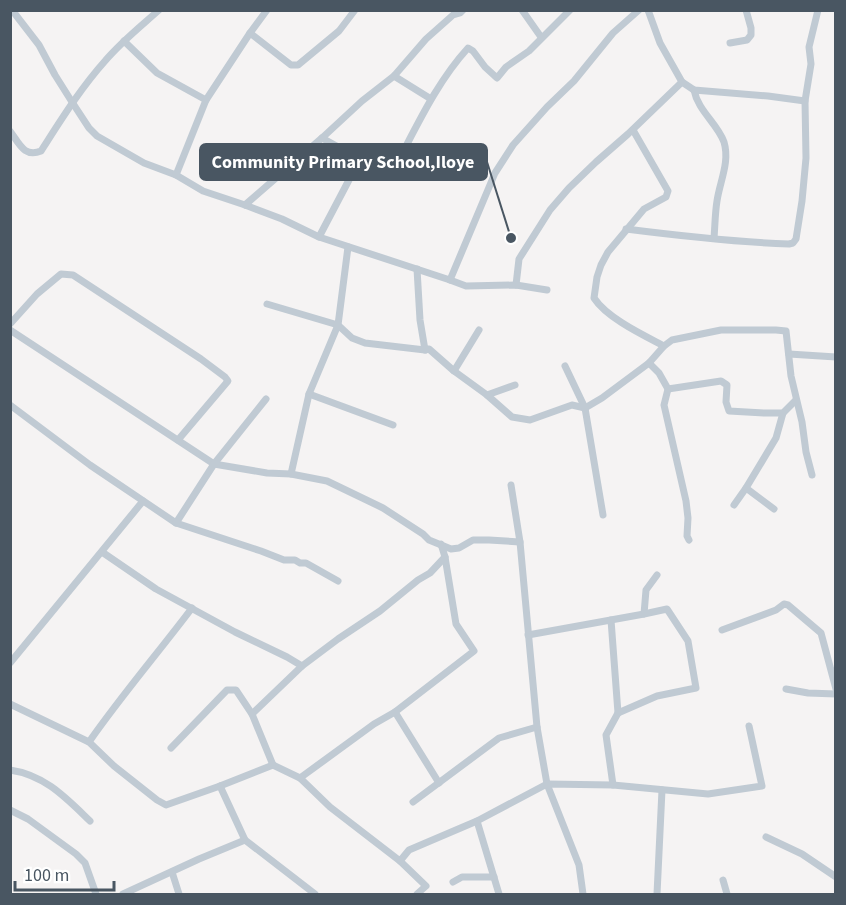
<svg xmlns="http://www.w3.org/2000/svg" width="846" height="905" font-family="'Source Sans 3',sans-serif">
	<rect width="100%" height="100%" fill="#f5f3f3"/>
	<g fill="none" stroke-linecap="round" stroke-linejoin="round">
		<g stroke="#c0cad3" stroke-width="7">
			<path d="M12 10 39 45 55 75 72 102 89 128 97 136 144 163 176 175 203 191 245 205 282 219 319 237 450 280 466 286 516 285 547 290"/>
			<path d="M522 10 541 37"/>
			<path d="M648 10 660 43 682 82 694 90 768 96 805 101"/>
			<path d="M250 33 291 65H298L339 31 355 10"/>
			<path d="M124 41 157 73 206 100"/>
			<path d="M730 43 747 40 751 35V28L746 10"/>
			<path d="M394 76 431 99"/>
			<path d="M694 90C698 111 717 123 724 142 730 162 720 181 717 201 715 213 715 226 714 238"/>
			<path d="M633 130 668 191 666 197 644 209 608 252 601 265 597 277 594 298C607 318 643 335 664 346"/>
			<path d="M10 131C19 143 24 158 41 151 61 120 80 89 105 61 121 42 140 27 159 10"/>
			<path d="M322 138 360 159 421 177"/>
			<path d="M394 169C416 128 436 83 468 48L473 51 485 67 497 78 506 67 529 51 570 10"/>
			<path d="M176 175 206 100 250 33 267 10"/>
			<path d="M245 205 322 138 362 101 394 76 426 39 453 15 460 13 463 10"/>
			<path d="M626 229C681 236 735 242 789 244L793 243 796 239 802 201 806 158 805 101 811 64 809 47 818 10"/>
			<path d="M319 237 360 159"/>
			<path d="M417 269 420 320 425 350 429 349 454 371 487 395 512 417 530 420 572 405 585 408 602 398 649 363 664 346 672 340 721 330H776L786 331 791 376 802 422 806 452 812 475"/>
			<path d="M450 280 495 173 513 145 547 107 574 81 613 33 639 10"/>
			<path d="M516 285 519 259 550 210 569 188 596 162 628 134 682 82"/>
			<path d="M267 304 338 325 352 338 365 343 425 350"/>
			<path d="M10 324 37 294 61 274 73 275 201 359 225 377 228 381 178 440"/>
			<path d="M10 330 214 464 267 473 291 474 327 481 383 508 423 534 429 540 451 549 459 548 473 540H489L520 542"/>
			<path d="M789 354 836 357"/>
			<path d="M649 363 659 373 668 389 664 405 686 501 688 518 687 536 689 540"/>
			<path d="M565 366 585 408 603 515"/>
			<path d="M454 371 479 330"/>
			<path d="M668 389 721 381 727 385 726 402 729 411 764 413H783L796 400"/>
			<path d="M309 394 393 425"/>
			<path d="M487 395 515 385"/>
			<path d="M10 405 90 465 176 523 261 551 284 560H295L300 563H306L338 581"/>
			<path d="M291 474 309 394 338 325 348 247"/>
			<path d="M511 485 520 542 537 727 547 784 579 865 583 894"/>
			<path d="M746 488 774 509"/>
			<path d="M734 505 746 488 776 438 783 413"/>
			<path d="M176 523 214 464 266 399"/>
			<path d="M102 552 156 589 235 632 287 657 302 666"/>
			<path d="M611 620 618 713"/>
			<path d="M722 630 776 610 784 604 788 605 821 633 836 689"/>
			<path d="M528 635 644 614 646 590 657 575"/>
			<path d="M10 663 143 501"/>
			<path d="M786 689 808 693 836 694"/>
			<path d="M10 704 89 742 114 766 157 800 166 805 220 786 273 765 300 778 330 807 400 861 409 850 477 821 547 784 613 785 606 735 618 713 657 696 696 688 688 641 667 609 644 614"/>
			<path d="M395 712 439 783"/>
			<path d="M89 742C121 696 158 653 192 608"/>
			<path d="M171 748 227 690H236L252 714"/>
			<path d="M273 765 252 714 302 666 338 639 380 611 418 580 430 573 445 557"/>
			<path d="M10 770C45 775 66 798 90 821"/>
			<path d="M300 778 374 724 395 712 474 651 456 624 445 557 441 544"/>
			<path d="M613 785 708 794 762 786 749 726"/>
			<path d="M220 786 245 840 315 894"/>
			<path d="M413 802 499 738 537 727"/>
			<path d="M10 810 28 819 76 854 85 863 96 894"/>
			<path d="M477 821 499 894"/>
			<path d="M766 837 802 854 836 877"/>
			<path d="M400 861 426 886 417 894"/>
			<path d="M172 872 179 894"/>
			<path d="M723 880 727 894"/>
			<path d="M453 882 462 877H494"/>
			<path d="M123 894 199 859 245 840"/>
			<path d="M657 894 662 790"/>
		</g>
	</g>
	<path fill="none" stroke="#495662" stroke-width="2" d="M511 238L487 162"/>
	<circle fill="#495662" stroke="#fff" stroke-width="2" cx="511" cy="238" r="6"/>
	<rect fill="#495662" stroke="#495662" stroke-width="2" x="200" y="144" width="287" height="36" rx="6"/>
	<g font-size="18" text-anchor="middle" font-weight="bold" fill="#fff">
		<text x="343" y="168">Community Primary School,Iloye</text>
	</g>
	<rect width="846" height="905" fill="none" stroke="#495662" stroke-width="24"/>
	<path d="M15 881v9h99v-9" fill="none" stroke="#495662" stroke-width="3"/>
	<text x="24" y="881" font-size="18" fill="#495662" stroke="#ffffff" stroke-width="4.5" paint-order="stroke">100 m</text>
</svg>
